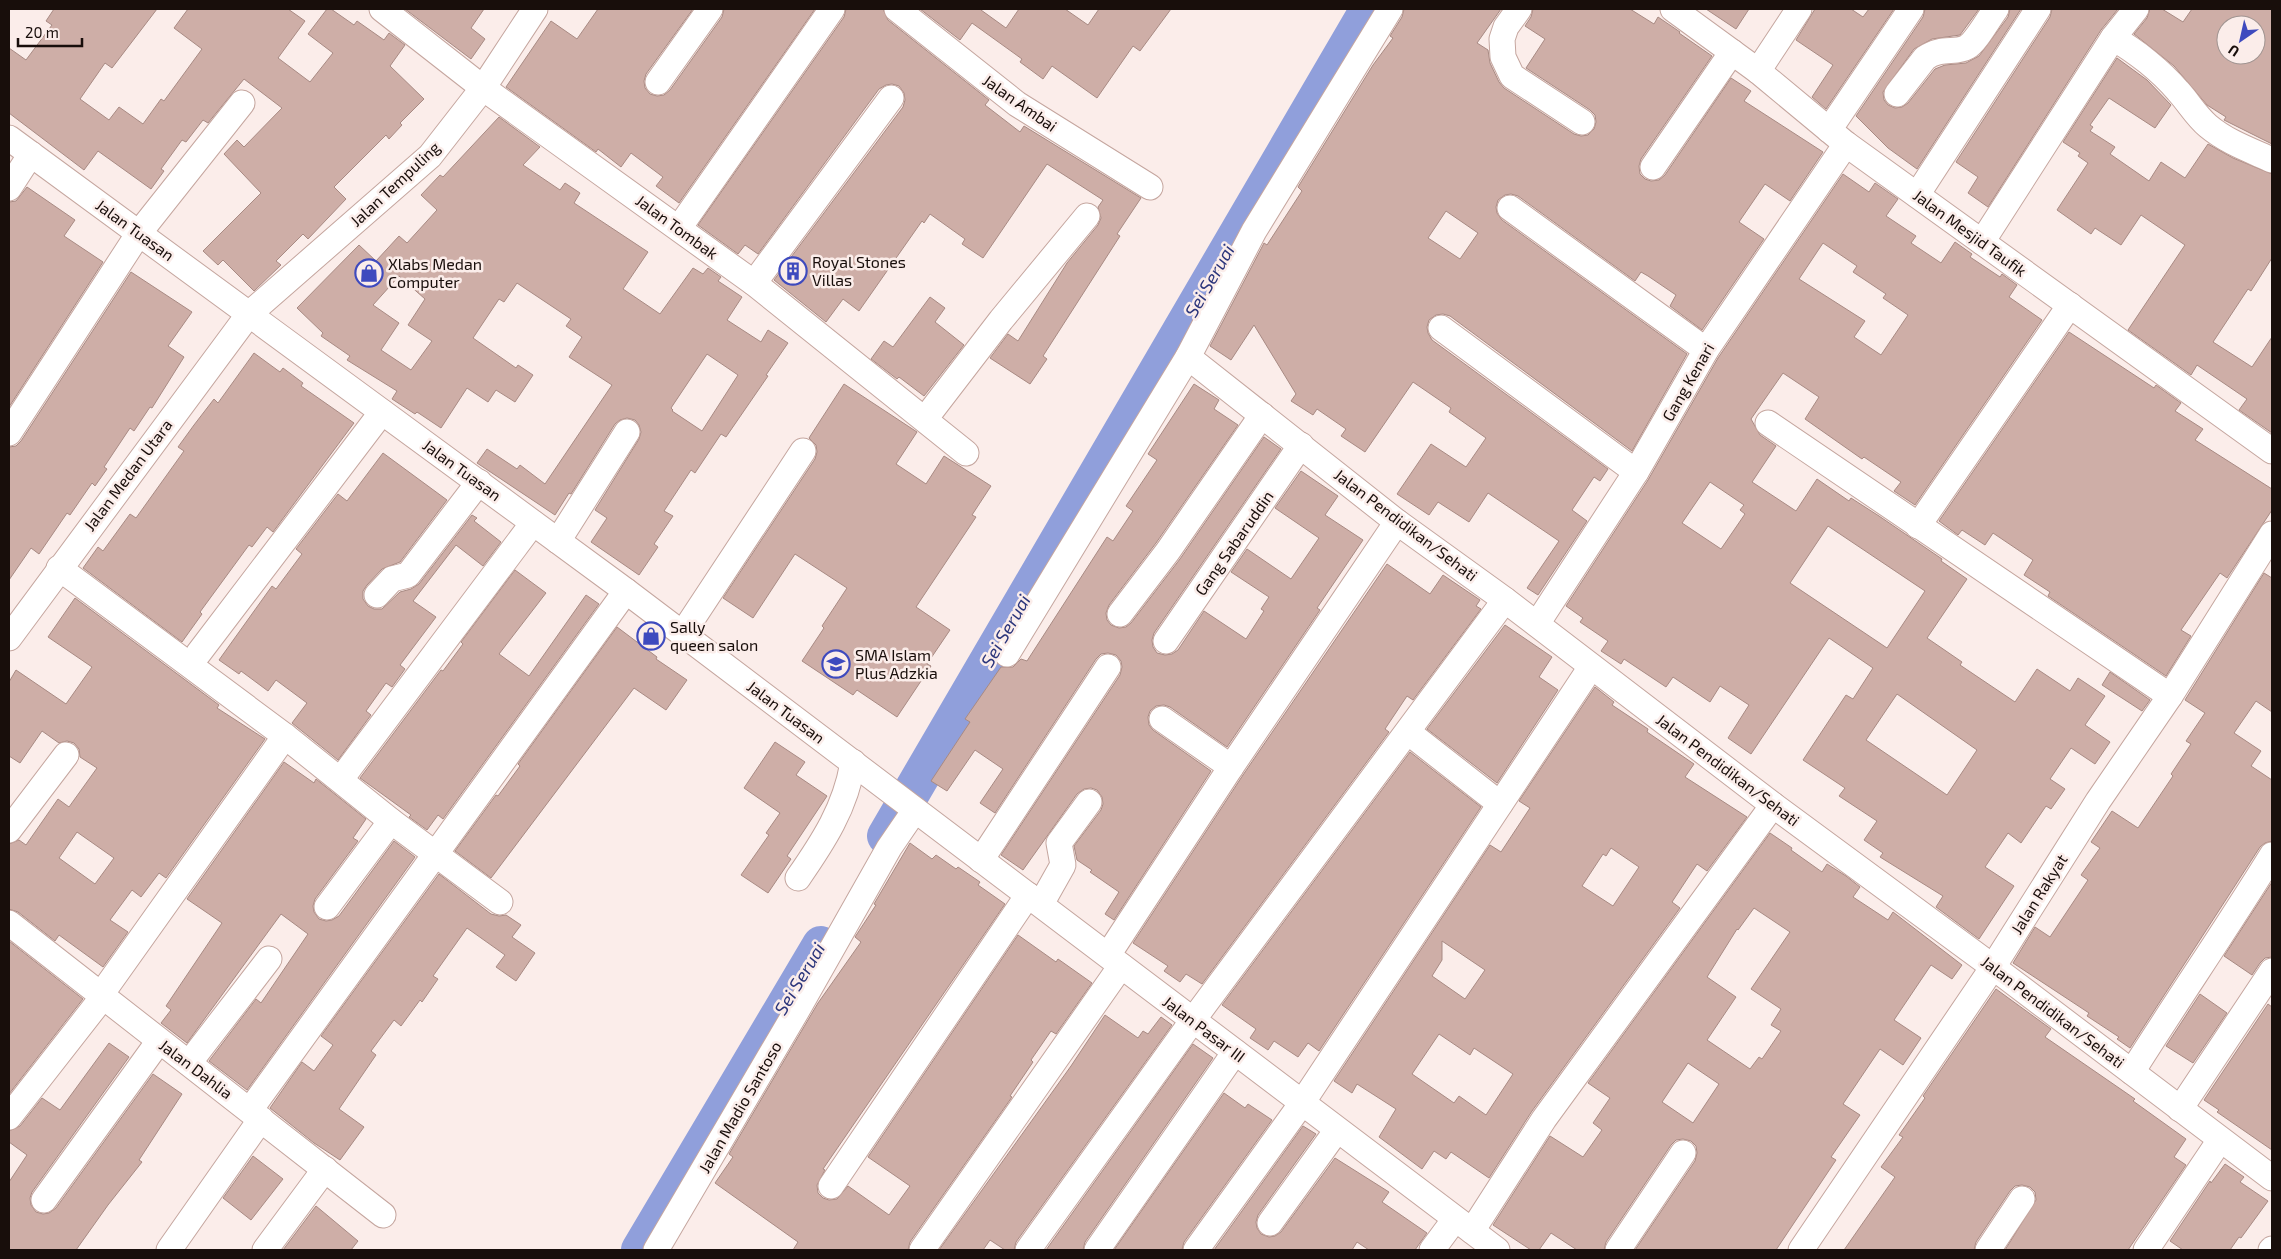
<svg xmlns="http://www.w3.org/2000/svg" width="2281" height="1259" font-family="'Exo 2',sans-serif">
	<rect width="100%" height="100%" fill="#fbedea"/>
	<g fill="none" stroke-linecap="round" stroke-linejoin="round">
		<g stroke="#909fdb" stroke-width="38">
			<path d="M886 836 1369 9"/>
			<path d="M640 1250 821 945"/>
		</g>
	</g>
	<g fill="#ceaea7" stroke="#a88a83" fill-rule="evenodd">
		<path d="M54 9H157L112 68 105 63 80 99 109 120 119 107 143 124 161 99 164 101 202 49 174 28 188 9H288L305 21 278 58 310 82 333 53 308 34 327 9H331L354 25 357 21 384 40 389 33 405 45 390 66 424 99 400 123 402 125 389 139 386 135 334 187 346 199 308 239 303 234 276 261 281 265 254 291 223 260 218 265 203 251 261 193 224 154 237 140 244 147 282 108 244 79 208 123 203 120 186 142 182 140 161 169 164 171 151 189 98 151 84 170 9 113V48L26 60 52 25 46 21Z"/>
		<path d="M405 9H484L471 28 485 39 471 59Z"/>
		<path d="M598 9H693L646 74 644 81 645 88 650 94 657 96 664 95 670 90 722 17 724 9H815L679 203 656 186 663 177 631 153 621 167 598 149 596 152 506 87 551 21 577 39Z"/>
		<path d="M846 9H883L888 20 989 100 985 105 1020 132 1024 126 1141 198 1117 234 1120 236 1043 356 1047 359 1030 384 990 358 1008 334 1018 341 1067 263 1098 225 1101 218 1098 207 1103 200 1047 164 983 258 962 244 965 239 930 214 924 223 922 221 859 311 843 299 826 322 774 280 903 107 905 100 904 93 899 86 892 84 886 85 879 89 758 254 745 245 738 254 698 225 844 17Z"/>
		<path d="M920 9H982L981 10 1006 28 1019 9H1065L1088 25 1099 9H1171L1140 51 1133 46 1097 98 1052 66 1043 79 1020 62 1022 59 972 23 960 40Z"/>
		<path d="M1404 9H1501L1477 43 1488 50 1490 63 1499 82 1504 88 1574 134 1581 136 1588 135 1594 129 1596 122 1595 115 1590 110 1526 68 1545 39 1525 26 1531 17 1533 9H1630L1654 24 1658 17 1680 32 1679 33 1712 56 1641 159 1639 166 1640 174 1645 179 1651 181 1659 180 1665 175 1731 78 1751 91 1744 101 1823 152 1790 201 1765 184 1739 222 1764 239 1702 330 1670 306 1676 295 1648 276 1641 272 1635 281 1518 196 1511 194 1505 195 1498 200 1496 207 1497 213 1502 220 1687 354 1632 451 1450 316 1443 314 1436 315 1429 320 1427 327 1428 333 1432 340 1608 469 1600 481 1594 477 1572 510 1587 521 1538 595 1527 588 1559 541 1488 493 1469 522 1438 502 1429 515 1397 494 1431 444 1466 467 1486 438 1449 412 1451 408 1413 382 1365 452 1341 436 1346 429 1317 409 1313 415 1291 401 1296 394 1254 325 1231 360 1210 346 1262 247 1264 243 1267 245 1302 191 1298 187 1373 65 1393 38 1390 36 1402 17ZM1446 211 1478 233 1460 259 1428 238Z"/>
		<path d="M1706 9H1749L1736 29Z"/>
		<path d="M1815 9H1851L1863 17 1869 9H1894L1826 109 1812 97 1833 65 1796 40Z"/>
		<path d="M1925 9H1979L1960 35 1932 39 1914 49 1883 92 1884 100 1888 105 1895 108 1902 107 1908 103 1935 69 1945 65 1966 63 1979 56 2008 17 2010 9H2021L1917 169 1888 148 1856 116 1923 17Z"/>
		<path d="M2052 9H2118L2101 30 1988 207 1968 193 1978 177 1956 162 2050 17Z"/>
		<path d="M2150 9H2162L2183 22 2192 9H2272V144L2224 120 2226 117 2207 105 2174 66 2134 34 2147 18ZM2226 25H2256V55H2226Z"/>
		<path d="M2117 58 2147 80 2171 105 2155 128 2109 98 2090 125 2093 127 2090 131 2115 147 2110 154 2149 181 2161 162 2185 178 2208 144 2233 158 2272 174V258L2251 291 2248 289 2213 342 2252 367 2272 337V433L2239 410 2247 399 2197 365 2191 375 2128 330 2185 245 2141 215 2121 245 2095 228 2091 234 2057 210 2088 163 2078 156 2080 153 2063 142Z"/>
		<path d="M499 117 540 147 523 165 560 190 565 183 580 193 574 203 648 252 623 289 660 314 693 268 703 274 708 268 721 277 718 281 742 297 727 320 761 342 768 330 788 343 766 375 768 376 726 437 721 434 695 473 691 470 664 511 673 516 654 544 658 547 639 575 591 542 607 518 595 510 639 439 641 432 639 425 635 420 627 418 620 420 615 424 571 494 569 493 555 515 477 463 487 449 517 469 520 465 545 484 612 385 569 357 582 337 566 326 571 319 517 283 504 302 499 299 473 338 516 368 518 365 533 375 515 402 496 390 488 402 467 388 441 428 417 412 415 414 392 399 397 391 347 360 350 356 321 336 323 333 297 308 359 245 376 261 399 236 407 243 437 210 421 195 440 175 443 177ZM399 276 425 299 408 325 432 341 411 370 381 350 399 323 373 305ZM707 354 738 375 702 431 672 411 673 410 671 408Z"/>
		<path d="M1843 174 1869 192 1875 183 1898 199 1886 216 1916 236 1911 243 1941 263 1955 242 1972 254 1970 257 2000 277 2002 274 2017 285 2009 297 2042 320 1915 505 1894 491 1901 482 1864 457 1862 459 1805 419 1819 397 1783 373 1751 419 1760 435 1776 446 1752 482 1796 511 1817 479 1849 501 1851 498 1879 516 1942 559 1941 561 1967 579 1927 638 1962 662 1960 665 2015 702 2037 669 2070 691 2078 678 2105 696 2085 725 2110 742 2095 764 2071 748 2050 779 2065 789 2051 809 2046 806 2021 843 2008 833 1985 867 2014 886 1979 939 1936 907 1943 896 1880 857 1883 853 1864 840 1877 821 1839 796 1845 788 1803 760 1846 695 1853 699 1873 668 1829 638 1751 754 1728 738 1749 705 1720 686 1710 702 1673 677 1666 687 1624 659 1621 664 1601 651 1608 641 1580 622 1583 618 1566 606 1648 480 1718 358ZM1823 243 1857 266 1853 272 1886 294 1883 298 1908 315 1881 355 1854 337 1865 321 1799 279ZM1710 482 1744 505 1740 510 1745 514 1721 549 1682 523ZM1828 526 1925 591 1887 648 1790 583ZM1897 694 1977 750 1947 795 1866 740Z"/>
		<path d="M27 187 75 220 64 236 103 262 9 407V202L16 201Z"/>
		<path d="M131 272 192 312 168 346 184 357 152 408 150 407 134 431 130 428 104 467 107 469 95 486 92 483 70 515 67 513 39 554 31 548 9 580V447L16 446 21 441Z"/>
		<path d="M930 297 945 308 935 322 964 345 924 396 899 377 897 379 871 359 884 341 893 347Z"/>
		<path d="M2069 332 2154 388 2156 385 2181 403 2175 411 2203 429 2195 440 2272 489V510L2227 578 2220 573 2181 630 2191 636 2166 676 2048 596 2050 592 2024 575 2033 560 1993 533 1985 545 1962 530 1958 535 1939 521Z"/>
		<path d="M254 353 280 372 283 368 303 383 301 386 354 423 273 532 267 527 252 547 249 545 200 612 202 614 182 642 83 568 98 547 103 551 130 514 136 518 184 451 178 447 194 425 214 399 218 403Z"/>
		<path d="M844 384 917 432 896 464 926 484 944 456 991 486 972 515 976 517 916 607 950 630 927 664 931 666 897 717 857 690 853 695 802 661 824 628 822 626 847 588 795 554 753 618 723 598 815 459 817 452 816 445 809 438Z"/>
		<path d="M1194 384 1219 400 1214 409 1238 425 1156 543 1109 605 1106 613 1107 620 1111 625 1119 628 1126 627 1131 623 1180 559 1264 437 1281 449 1154 633 1152 640 1153 647 1157 653 1165 655 1172 654 1178 650 1204 611 1246 639 1264 611 1261 609 1269 597 1231 572 1247 549 1291 579 1319 538 1275 508 1301 471 1338 496 1325 515 1363 540 1317 608 1320 610 1227 747 1170 707 1164 705 1156 706 1150 711 1148 717 1149 725 1153 730 1211 771 1114 920 1105 914 1119 892 1090 872 1092 870 1077 860 1074 846 1101 810 1103 804 1102 797 1097 790 1091 788 1084 789 1077 794 1023 870 1001 855 1120 675 1122 667 1121 661 1116 655 1108 653 1101 654 1096 659 995 813 980 803 1003 769 975 750 947 791 931 781 970 722 965 719 1001 667H1013L1021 659 1027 661 1107 537 1113 541 1133 511 1126 506 1157 460 1148 454Z"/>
		<path d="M383 453 447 500 400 562 382 569 367 585 363 591V599L368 606 374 609H382L400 592 411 589 419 584 472 515 477 518 474 521 501 542 483 566 456 545 413 601 436 617 400 665 405 669 392 687 386 683 366 711 371 715 338 760 292 723 307 703 276 680 268 691 241 671 239 674 219 660 272 586 276 589 302 554 296 549 338 494 347 501Z"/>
		<path d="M1387 564 1430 594 1443 575 1480 600 1476 606 1481 609 1413 700 1407 696 1385 729 1389 732 1202 984 1186 974 1180 982 1164 971 1168 966 1133 943 1243 775Z"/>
		<path d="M515 570 546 593 499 654 529 676 586 595 599 604 443 819 438 815 427 830 409 817 411 815 360 778 441 670 443 671 463 644 461 642Z"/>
		<path d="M2264 573 2272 578V712L2256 701 2234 733 2261 751 2251 766 2272 780V841L2265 843 2260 847 2130 1048 2117 1039 2119 1037 2087 1016 2089 1013 2013 963 2035 927 2050 937 2088 880 2081 875 2100 848 2091 842 2112 811 2138 828 2173 776 2171 774 2191 744 2186 741 2205 713 2185 700Z"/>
		<path d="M75 598 219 705 217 708 265 739 166 878 159 873 141 897 132 890 110 920 128 932 103 967 59 935 55 941 18 912 9 909V844L19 840 26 845 58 799 69 807 97 768 80 757 79 749 74 743 67 741 59 743 42 731 20 763 9 756V682L16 670 66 704 92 667 48 637ZM77 832 114 858 95 884 59 858Z"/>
		<path d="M1505 625 1552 657 1539 677 1558 690 1497 783 1427 729Z"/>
		<path d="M617 627 657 657 656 659 687 680 666 710 634 688 491 878 455 851 496 795 498 796 520 766 518 764Z"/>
		<path d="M2110 672 2150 700 2142 711 2102 685Z"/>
		<path d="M1595 687 1614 702 1612 705 1648 729 1647 732 1694 764 1685 777 1747 817 1707 871 1697 864 1672 902 1680 908 1532 1111 1489 1178 1451 1152 1446 1159 1434 1151 1422 1169 1379 1137 1396 1109 1357 1084 1352 1093 1334 1081 1490 845 1501 852 1530 808 1519 801ZM1611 848 1639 867 1613 906 1582 886 1603 854 1606 856ZM1442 941 1485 970 1465 999 1432 976 1442 960ZM1439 1034 1470 1055 1474 1048 1513 1074 1486 1115 1459 1096 1454 1103 1412 1074Z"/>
		<path d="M775 742 805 762 796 775 827 796 787 856 791 859 768 893 741 875 769 835 766 833 780 813 744 788Z"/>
		<path d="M1410 752 1481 807 1319 1051 1308 1043 1298 1057 1274 1041 1268 1050 1250 1038 1256 1029 1222 1005Z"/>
		<path d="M284 762 314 783 316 779 366 819 353 838 358 841 315 899 313 906 314 912 319 919 326 921 332 920 339 916 394 841 415 857 247 1090 209 1061 256 999 261 1003 308 934 281 914 187 1043 161 1023 171 1010 166 1006 222 923 187 899Z"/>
		<path d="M1770 833 1792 848 1791 850 1822 872 1827 864 1846 876 1860 887 1853 897 1888 920 1893 912 1962 965 1952 979 1931 965 1894 1020 1921 1038 1903 1065 1880 1049 1843 1104 1860 1115 1831 1157 1836 1160 1776 1250H1635L1695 1161 1697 1153 1696 1146 1691 1141 1683 1139 1676 1140 1671 1145 1606 1242 1604 1250H1577L1551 1233 1539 1250H1531L1493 1225 1550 1136 1583 1157 1602 1130 1593 1123 1610 1098 1588 1083ZM1754 908 1790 932 1751 989 1781 1009 1771 1025 1781 1031 1762 1059 1759 1057 1750 1069 1707 1040 1736 997 1707 977 1737 929 1738 930ZM1688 1063 1719 1084 1693 1123 1662 1102Z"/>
		<path d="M910 843 932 859 936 855 956 869 958 867 980 882 978 885 1005 904 823 1169 825 1170 817 1185 818 1193 823 1198 829 1200 837 1199 848 1186 889 1215 910 1186 868 1157 1018 935 1056 962 1058 959 1092 983 1056 1034 1051 1031 1031 1060 1033 1062 1010 1096 1012 1097 910 1242 908 1250H793L798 1242 715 1183 733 1157 729 1154 818 1003 861 942 855 937 876 905 874 904Z"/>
		<path d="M439 874 491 914 499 916 506 915 521 925 512 937 535 953 516 981 496 967 505 955 467 928 433 976 438 979 422 1002 420 1000 401 1026 394 1020 371 1051 376 1055 339 1109 364 1127 340 1160 314 1143 270 1108 302 1062 314 1071 333 1045 321 1036Z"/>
		<path d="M2272 882V957L2265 958 2260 963 2252 975 2224 956Z"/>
		<path d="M9 941 83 999 9 1094Z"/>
		<path d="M1996 989 2051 1029 2045 1037 2135 1099 2133 1101 2186 1139 2174 1157 2186 1165 2128 1250H2005L2036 1200 2035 1192 2030 1187 2022 1185 2015 1186 2010 1191 1976 1242 1974 1250H1844L1895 1177 1881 1167 1903 1137 1899 1135 1925 1098 1923 1096Z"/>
		<path d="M2200 994 2227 1013 2193 1063 2166 1046Z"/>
		<path d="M2268 1004 2272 1007V1150L2217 1112 2219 1110 2204 1100Z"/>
		<path d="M1105 1015 1138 1038 1143 1031 1148 1034 1161 1017 1172 1025 1016 1242 1014 1250H1005L990 1240 983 1250H939L1071 1066Z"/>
		<path d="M109 1043 129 1057 32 1192 30 1198 31 1205 36 1212 43 1214 49 1213 56 1208 153 1074 182 1094 139 1160 142 1162 108 1205 76 1250H9V1182L27 1155 9 1142V1131L20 1126 42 1098 60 1110Z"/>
		<path d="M1193 1044 1213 1058 1085 1242 1083 1250H1046Z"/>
		<path d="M1224 1093 1245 1108 1248 1104 1272 1120 1184 1242 1182 1250H1114Z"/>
		<path d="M1303 1126 1316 1134 1258 1215 1256 1222 1257 1228 1261 1234 1269 1237 1275 1236 1281 1232 1335 1158 1389 1192 1382 1202 1427 1233 1415 1250H1369L1357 1242 1352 1250H1214Z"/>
		<path d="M253 1156 283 1179 251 1220 223 1198Z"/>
		<path d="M2225 1164 2244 1177 2240 1182 2268 1201 2241 1238 2239 1237 2230 1250H2183L2170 1241 2210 1181 2211 1183Z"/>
		<path d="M316 1206 358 1241 351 1250H283Z"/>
	</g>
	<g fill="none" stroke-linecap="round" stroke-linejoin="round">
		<g stroke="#c5a69f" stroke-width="27">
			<g id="minor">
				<path d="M382 9 483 88 754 283 966 453"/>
				<path d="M897 9 1017 104 1150 187"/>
				<path d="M1519 9 1506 27 1502 39 1503 57 1512 76 1582 122"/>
				<path d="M1673 9 1758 71 1846 144 2272 451"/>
				<path d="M2113 38 2136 9"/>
				<path d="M1758 71 1799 9"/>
				<path d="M658 82 710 9"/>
				<path d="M1897 94 1925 58C1942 46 1955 54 1967 47 1976 42 1989 18 1996 9"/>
				<path d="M1829 130 1911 9"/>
				<path d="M9 138 626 591 1497 1250"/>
				<path d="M1653 167 1732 52"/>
				<path d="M9 188 31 154"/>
				<path d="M1917 195 2038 9"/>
				<path d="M1510 208 1706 350"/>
				<path d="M679 228 832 9"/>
				<path d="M1982 242 2113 38C2136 51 2161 71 2178 91 2189 103 2196 116 2208 126 2227 142 2250 150 2272 160"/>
				<path d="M754 283 891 98"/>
				<path d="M1441 328 1636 472"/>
				<path d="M1188 357 1397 522 1505 600 1773 805 1993 967 2272 1178"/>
				<path d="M925 419 1001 320 1087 216"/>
				<path d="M1768 423 2170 696"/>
				<path d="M9 433 139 233 242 103"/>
				<path d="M1918 526 2070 305"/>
				<path d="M558 541 627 432"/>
				<path d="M59 568 285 736 391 821 500 902"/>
				<path d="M377 595 392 579 408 575 479 482"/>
				<path d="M1120 614 1168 551 1262 415"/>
				<path d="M1537 624 1636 472 1706 350 1846 144"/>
				<path d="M683 633 803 451"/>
				<path d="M9 638 249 314 430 156 483 88 535 9"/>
				<path d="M1166 641 1301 445"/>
				<path d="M198 654 382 412"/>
				<path d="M1007 654 1188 357 1254 231 1390 9"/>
				<path d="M1162 719 1231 767"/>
				<path d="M1408 732 1500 804"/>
				<path d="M341 779 533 523"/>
				<path d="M9 830 66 755"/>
				<path d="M981 860 1108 667"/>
				<path d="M798 878C823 842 846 807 853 762"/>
				<path d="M1041 904 1063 865 1059 843 1089 802"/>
				<path d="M327 907 391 821"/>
				<path d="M9 923 383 1215"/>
				<path d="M1108 955 1231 767 1397 522"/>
				<path d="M100 996 285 736"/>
				<path d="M189 1063 269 959"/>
				<path d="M2132 1072C2178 999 2227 928 2272 855"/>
				<path d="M2180 1109 2272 971"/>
				<path d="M250 1110 626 591"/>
				<path d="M9 1117 102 998"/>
				<path d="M831 1186 1028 895"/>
				<path d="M44 1200 159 1041"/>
				<path d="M1270 1223 1337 1130"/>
				<path d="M1472 1231 1544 1119 1773 805"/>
				<path d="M169 1250 261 1119"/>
				<path d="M265 1250 325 1169"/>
				<path d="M656 1250 799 1007 889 848 915 810"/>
				<path d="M922 1250 1121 966"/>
				<path d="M1028 1250 1193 1020 1505 600"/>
				<path d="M1097 1250 1235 1052"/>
				<path d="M1196 1250 1302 1103 1591 667"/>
				<path d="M1432 1250 1455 1219"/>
				<path d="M1618 1250 1683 1153"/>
				<path d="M1801 1250 1993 967 2098 801 2170 696 2272 534"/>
				<path d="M1988 1250 2022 1199"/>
				<path d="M2146 1250 2220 1140"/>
				<path d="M2271 1250 2272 1249"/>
			</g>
		</g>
		<use href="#minor" stroke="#fff" stroke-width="25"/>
	</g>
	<defs>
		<g id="building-ring" transform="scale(1.4375)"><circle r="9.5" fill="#fbedea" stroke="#3e4abe" stroke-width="1.5"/><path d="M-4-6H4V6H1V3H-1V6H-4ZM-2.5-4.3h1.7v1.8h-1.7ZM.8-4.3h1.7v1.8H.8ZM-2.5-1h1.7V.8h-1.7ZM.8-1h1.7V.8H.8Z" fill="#3e4abe"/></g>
		<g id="shop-ring" transform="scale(1.4375)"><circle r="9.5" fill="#fbedea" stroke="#3e4abe" stroke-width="1.5"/><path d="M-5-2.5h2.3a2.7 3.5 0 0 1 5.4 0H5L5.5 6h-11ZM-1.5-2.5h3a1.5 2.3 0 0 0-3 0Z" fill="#3e4abe"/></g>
		<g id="school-ring" transform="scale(1.4375)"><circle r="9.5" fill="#fbedea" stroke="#3e4abe" stroke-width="1.5"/><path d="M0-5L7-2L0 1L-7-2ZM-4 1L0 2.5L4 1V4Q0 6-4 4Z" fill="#3e4abe"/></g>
	</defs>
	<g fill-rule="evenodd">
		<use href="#building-ring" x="793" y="271"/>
		<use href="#shop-ring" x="369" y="273"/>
		<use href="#shop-ring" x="651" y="636"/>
		<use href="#school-ring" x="836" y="664"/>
	</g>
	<g text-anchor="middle" stroke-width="5" stroke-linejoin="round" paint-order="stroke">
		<g font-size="16" fill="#180e0b" stroke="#fbedea">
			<text transform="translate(1020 103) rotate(35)" y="6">Jalan Ambai</text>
			<text transform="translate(395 184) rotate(-43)" y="6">Jalan Tempuling</text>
			<text transform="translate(677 227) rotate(36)" y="6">Jalan Tombak</text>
			<text transform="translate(135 230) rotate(36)" y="6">Jalan Tuasan</text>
			<text transform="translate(1970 233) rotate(36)" y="6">Jalan Mesjid Taufik</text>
			<text transform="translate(1688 382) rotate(-60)" y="6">Gang Kenari</text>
			<text transform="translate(462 470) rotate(36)" y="6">Jalan Tuasan</text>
			<text transform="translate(128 475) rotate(-53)" y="6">Jalan Medan Utara</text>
			<text transform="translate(1406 525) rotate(37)" y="6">Jalan Pendidikan/Sehati</text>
			<text transform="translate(1234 543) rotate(-55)" y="6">Gang Sabaruddin</text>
			<text transform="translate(786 712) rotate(37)" y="6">Jalan Tuasan</text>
			<text transform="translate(1728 770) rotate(37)" y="6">Jalan Pendidikan/Sehati</text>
			<text transform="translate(2039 894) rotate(-58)" y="6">Jalan Rakyat</text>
			<text transform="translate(2053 1012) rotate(37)" y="6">Jalan Pendidikan/Sehati</text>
			<text transform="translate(1204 1029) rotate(37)" y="6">Jalan Pasar III</text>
			<text transform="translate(196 1069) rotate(37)" y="6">Jalan Dahlia</text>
			<text transform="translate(740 1107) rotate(-60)" y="6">Jalan Madio Santoso</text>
		</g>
		<g font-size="16" fill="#180e0b" stroke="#fbedea" text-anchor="start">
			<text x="812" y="268">Royal Stones<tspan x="812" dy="18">Villas</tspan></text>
			<text x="388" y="270">Xlabs Medan<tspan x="388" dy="18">Computer</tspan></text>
			<text x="670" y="633">Sally<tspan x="670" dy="18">queen salon</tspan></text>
			<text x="855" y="661">SMA Islam<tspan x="855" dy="18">Plus Adzkia</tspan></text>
		</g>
		<g font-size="18" font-style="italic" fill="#2b357b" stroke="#fbedea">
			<text transform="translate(1210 281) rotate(-60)" y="6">Sei Seruai</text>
			<text transform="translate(1006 631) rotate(-60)" y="6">Sei Seruai</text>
			<text transform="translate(800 979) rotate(-59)" y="6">Sei Seruai</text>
		</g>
	</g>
	<rect width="2281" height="1259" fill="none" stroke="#180e0b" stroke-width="20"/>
	<g transform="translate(2241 40) rotate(214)"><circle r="24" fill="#fbedea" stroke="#a09491"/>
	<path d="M0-4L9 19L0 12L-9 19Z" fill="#3e4abe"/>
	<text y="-8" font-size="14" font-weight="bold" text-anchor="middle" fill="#180e0b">U</text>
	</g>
	<path d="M18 38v8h64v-8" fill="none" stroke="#180e0b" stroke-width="2.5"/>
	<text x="25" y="38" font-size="15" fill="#180e0b" stroke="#fbedea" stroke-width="4" paint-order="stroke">20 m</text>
</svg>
